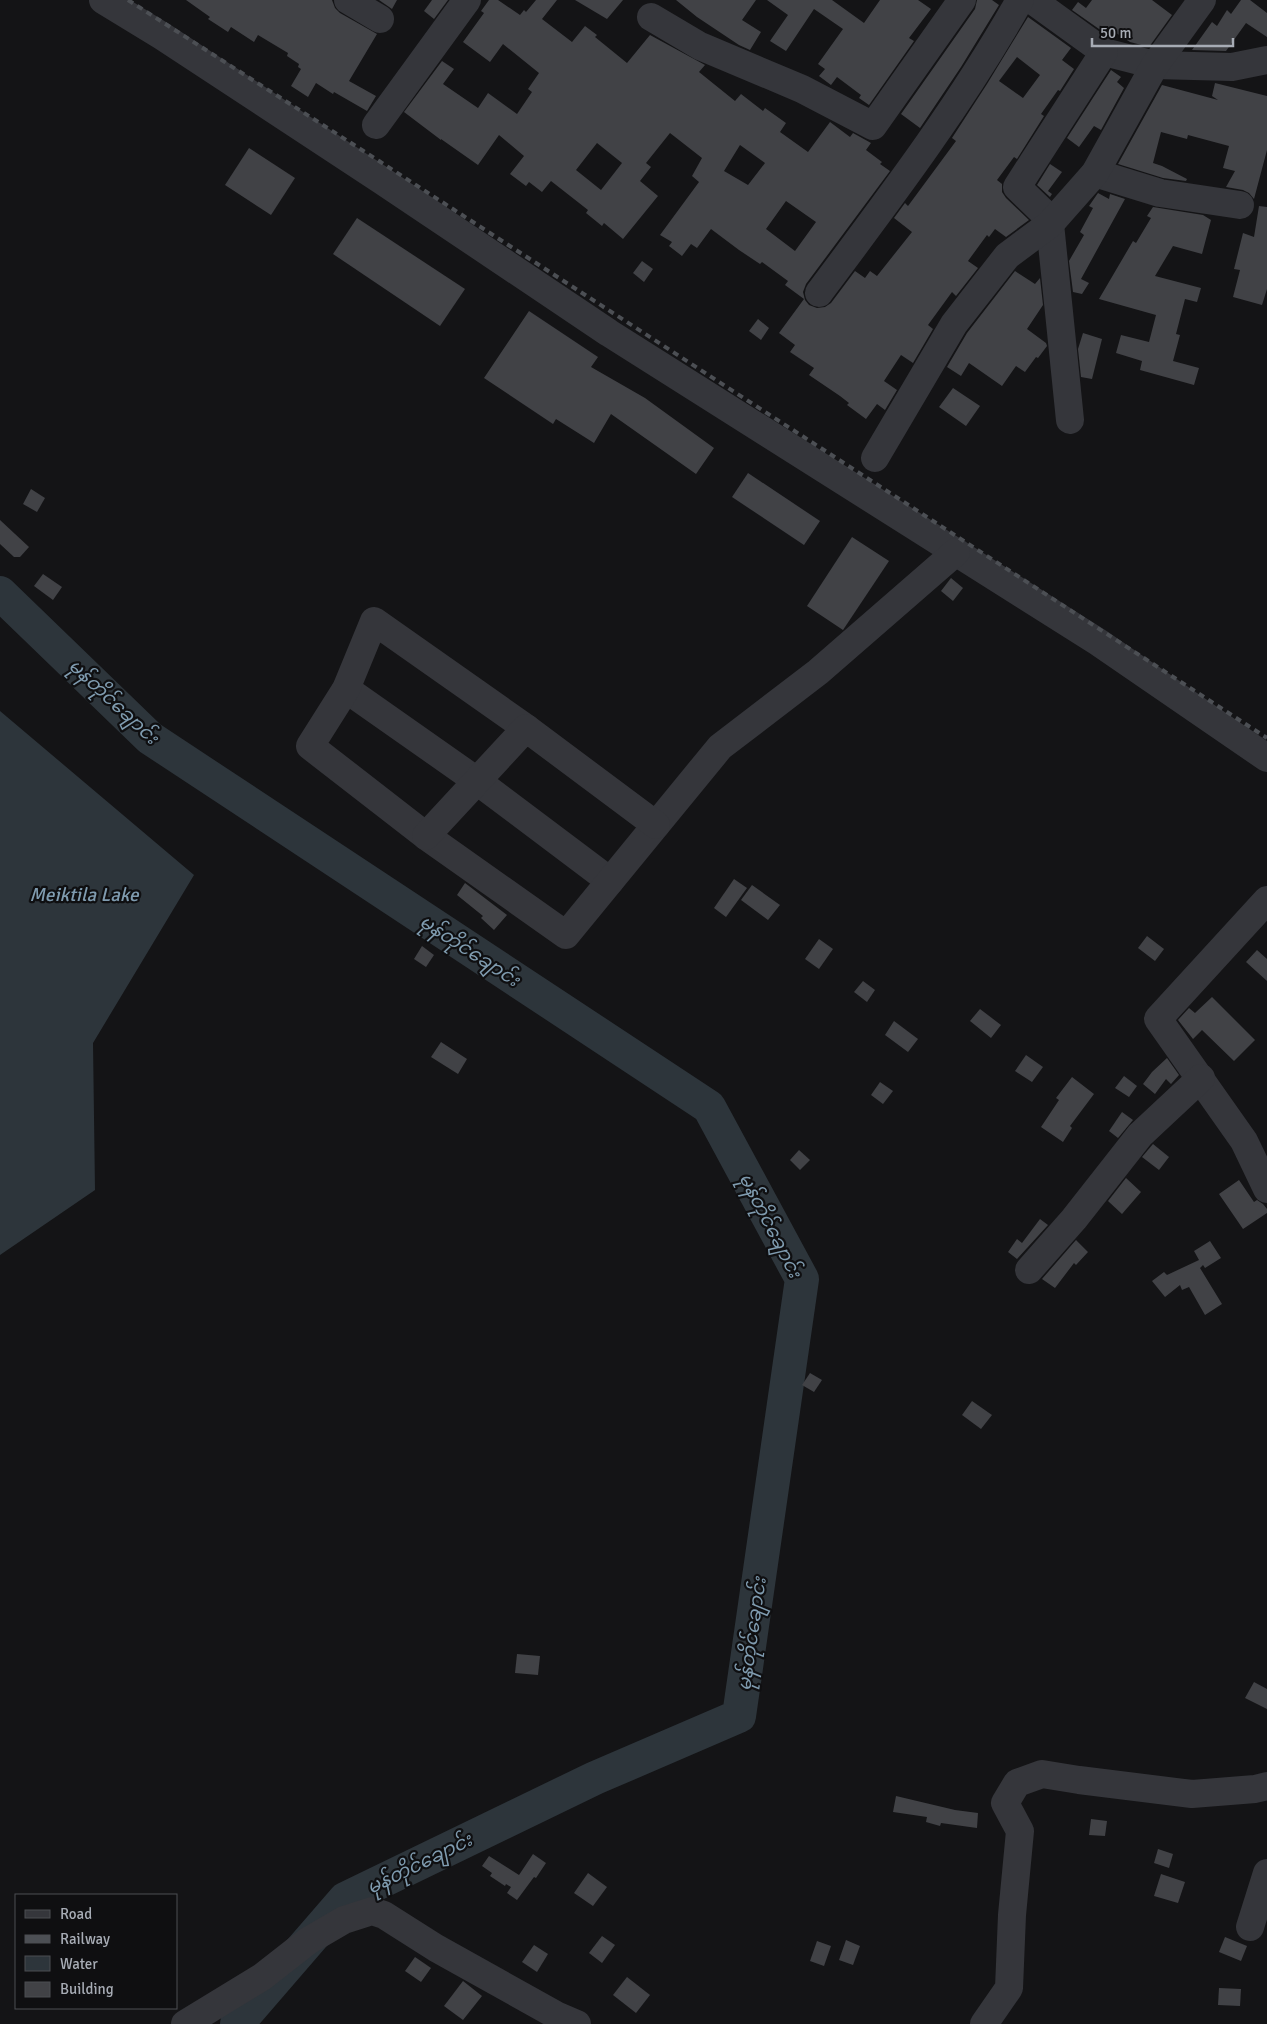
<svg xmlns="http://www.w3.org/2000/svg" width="1267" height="2024" font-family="Signika,'Noto Sans Myanmar',sans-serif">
	<rect width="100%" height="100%" fill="#141416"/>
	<path fill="#2d353b" d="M0 711 194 875 93 1043 95 1190 0 1255Z"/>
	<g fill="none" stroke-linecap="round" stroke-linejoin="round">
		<path stroke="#2d353b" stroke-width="34" d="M0 593 150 738 709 1107 802 1279 739 1716 595 1778 345 1899 237 2024"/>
	</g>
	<g fill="#414246" fill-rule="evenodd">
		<path d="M186 0H332L335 8 340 13 377 34 349 81 376 96 367 111 334 92 333 94 316 83 308 97 291 86 301 69 298 67 299 64 287 56 288 53 258 35 254 42 231 27 228 32 208 19 210 17Z"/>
		<path d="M379 0H397L392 9Z"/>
		<path d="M432 0H448L434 19 424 11Z"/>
		<path d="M489 0H498L520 15 524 10 526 12 536 0H557L542 19 572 42 585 26 597 35 595 37 627 63 650 35 705 65 699 72 735 101 741 94 763 111 765 108 786 123 780 132 808 152 830 122 850 137 853 133 871 143 866 150 882 162 880 164 890 171 806 284 803 292 805 300 809 305 817 308 825 307 831 303 855 271 865 278 870 271 877 276 912 232 894 218 905 203 908 206 956 141 952 138 987 84 1028 17 1071 48 1062 60 1074 69 1060 91 1058 90 1041 114 1044 116 1017 159 1014 157 997 180 1002 184V192L1006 198 1029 220 1006 237 995 229 989 237 987 235 968 261 978 268 956 296 952 292 928 325 933 329 913 363 901 355 884 381 897 390 885 410 877 404 866 419 847 405 849 403 840 396 809 375 814 368 790 352 795 345 779 333 804 299 785 285 788 281 762 262 760 264 739 250 711 229 697 248 691 244 682 256 669 246 672 242 660 235 699 182 692 176 702 158 670 133 646 163 651 167 640 181 658 196 623 239 604 223 602 226 586 213 588 210 551 181 542 192 529 182 526 186 510 174 524 156 499 135 478 165 441 139V140L404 112 442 61 454 69 443 84 478 108 488 93 517 114 532 92 528 89 539 73 503 44 490 62 463 42 484 13 481 11ZM1017 57 1040 75 1023 98 999 81ZM597 143 622 163 601 190 576 170ZM740 145 765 163 748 185 724 171ZM786 201 816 222 795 251 766 229Z"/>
		<path d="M575 0H623L607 19Z"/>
		<path d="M676 0H756L742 20 761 32 750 50 739 45 697 17Z"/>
		<path d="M767 0H832L864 23 880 0H918L931 9 909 38 914 41 869 105 859 98 861 95 837 77 831 85 819 76 825 69 818 64 843 29 814 9 786 51 770 41 788 15Z"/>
		<path d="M977 0H992L999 5 961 67 920 128 901 114 975 9Z"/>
		<path d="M1092 0H1152L1172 15 1149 47 1130 42 1113 31 1109 36 1072 10 1078 2 1086 8Z"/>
		<path d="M1241 0H1250L1267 13V37L1246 23 1226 51 1192 50 1212 22 1217 26 1227 10 1231 14Z"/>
		<path d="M1111 70 1121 77 1117 82 1124 88 1101 130 1094 126 1079 147 1067 138Z"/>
		<path d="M1215 83 1267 96V150L1254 199 1249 193 1243 190 1226 187 1235 171 1223 168 1229 146 1188 135 1187 139 1161 132 1153 163 1162 166 1187 179 1186 181 1163 178 1118 164 1162 85 1218 100 1212 96Z"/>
		<path d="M249 148 295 178 271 215 225 185Z"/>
		<path d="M1050 164 1062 172 1048 191 1052 194 1050 197 1037 185Z"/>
		<path d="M1098 193 1109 199 1110 194 1125 199 1081 279 1089 283 1082 294 1073 292 1069 261 1084 235 1080 232 1093 208 1089 206Z"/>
		<path d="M1259 206 1267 207V289L1262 305 1233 297 1240 270 1234 269 1243 233 1254 237Z"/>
		<path d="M1153 207 1203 215 1211 220 1202 254 1173 246 1155 276 1201 288 1197 302 1185 299 1176 334 1180 335 1173 361 1199 368 1194 385 1140 370 1142 361 1116 353 1121 335 1149 342 1156 315 1099 299 1133 241 1136 243 1151 218 1147 216Z"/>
		<path d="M357 218 465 289 440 326 333 254Z"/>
		<path d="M642 261 653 269 644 282 633 273Z"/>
		<path d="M1015 271 1035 284 1040 278 1043 305 1027 329 1046 343 1047 346 1038 358 1036 357 1025 372 1016 366 1002 386 969 363 961 376 947 367 967 333Z"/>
		<path d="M529 311 598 357 591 367 645 398 714 448 696 474 611 414 594 443 556 419 553 424 484 378Z"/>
		<path d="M758 319 769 328 761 340 749 331Z"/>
		<path d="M1083 333 1102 339 1092 379 1081 377 1078 349Z"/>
		<path d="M953 388 980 406 966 426 939 407Z"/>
		<path d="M748 473 820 521 804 545 732 497Z"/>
		<path d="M31 489 45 498 37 512 23 504Z"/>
		<path d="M0 520 29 547 20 557H14L0 544Z"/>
		<path d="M852 537 889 561 843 630 807 606Z"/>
		<path d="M43 574 62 587 53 600 34 586Z"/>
		<path d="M951 578 963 588 953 601 941 591Z"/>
		<path d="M734 879 747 888 726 917 714 908Z"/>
		<path d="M465 883 507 915 494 930 481 918 483 916 457 895Z"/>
		<path d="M752 885 780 905 768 920 741 900Z"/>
		<path d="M1147 936 1164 949 1155 961 1138 948Z"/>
		<path d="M819 939 833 949 819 969 805 959Z"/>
		<path d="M422 946 434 955 426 967 414 959Z"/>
		<path d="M1257 950 1267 959V981L1246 962Z"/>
		<path d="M863 981 875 990 867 1002 854 992Z"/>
		<path d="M1212 997 1255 1040 1234 1061 1202 1030 1193 1039 1178 1020 1189 1008 1195 1013Z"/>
		<path d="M980 1009 1001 1025 991 1038 970 1021Z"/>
		<path d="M894 1021 918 1039 908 1052 885 1035Z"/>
		<path d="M441 1042 467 1059 458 1074 431 1057Z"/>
		<path d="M1026 1055 1043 1067 1032 1082 1015 1071Z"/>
		<path d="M1167 1058 1179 1075 1171 1084 1166 1079 1155 1094 1143 1084 1152 1072Z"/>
		<path d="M1124 1076 1137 1086 1129 1097 1115 1088Z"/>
		<path d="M1072 1077 1094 1094 1070 1126 1072 1128 1063 1142 1041 1127 1059 1100 1056 1098Z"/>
		<path d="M880 1082 893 1091 883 1104 871 1095Z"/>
		<path d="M1122 1112 1133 1120 1118 1138 1109 1131Z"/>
		<path d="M1153 1144 1169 1157 1159 1170 1142 1157Z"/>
		<path d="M799 1150 810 1160 800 1170 790 1160Z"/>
		<path d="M1126 1178 1141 1192 1122 1214 1108 1201Z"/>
		<path d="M1239 1180 1254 1202 1257 1200 1263 1204 1267 1209V1213L1243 1229 1219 1194Z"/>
		<path d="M1040 1219 1048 1225 1017 1259 1008 1252 1017 1239 1022 1243Z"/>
		<path d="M1076 1240 1088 1252 1076 1265 1074 1263 1055 1288 1042 1279Z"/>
		<path d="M1210 1241 1221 1258 1205 1268 1203 1265 1200 1268 1222 1304 1205 1315 1189 1287 1182 1290 1180 1285 1165 1297 1152 1281 1164 1272 1167 1275 1199 1260 1194 1251Z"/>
		<path d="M810 1373 822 1380 814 1392 802 1385Z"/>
		<path d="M972 1401 992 1415 981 1429 962 1415Z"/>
		<path d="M517 1654 540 1656 538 1675 515 1673Z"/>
		<path d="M1254 1682 1267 1689V1709L1245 1698Z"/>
		<path d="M896 1796 955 1810 978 1813 977 1828 941 1823 940 1826 926 1822 927 1817 893 1812Z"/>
		<path d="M1091 1819 1107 1821 1105 1836 1089 1835Z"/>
		<path d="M1158 1849 1173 1854 1169 1868 1154 1863Z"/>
		<path d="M533 1854 546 1863 536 1878 534 1877 517 1900 507 1893 511 1887 506 1884 505 1886 490 1876 492 1873 482 1866 489 1856 519 1875Z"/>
		<path d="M588 1873 607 1887 593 1906 574 1893Z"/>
		<path d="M1161 1874 1185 1882 1178 1903 1154 1896Z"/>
		<path d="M602 1936 615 1945 602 1963 589 1953Z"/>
		<path d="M1225 1937 1247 1946 1241 1961 1219 1952Z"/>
		<path d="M846 1940 860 1946 853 1965 839 1960Z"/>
		<path d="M817 1941 831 1946 824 1966 810 1961Z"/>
		<path d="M534 1945 548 1954 537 1972 522 1962Z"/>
		<path d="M415 1957 431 1968 421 1982 405 1971Z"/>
		<path d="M627 1977 650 1995 636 2013 613 1995Z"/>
		<path d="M463 1981 482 1996 463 2020 444 2006Z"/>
		<path d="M1219 1988 1241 1989 1240 2006 1218 2005Z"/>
	</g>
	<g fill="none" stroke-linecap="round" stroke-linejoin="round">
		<g stroke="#35363b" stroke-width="28">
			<path d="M103 0 162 36 381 180 609 333 1098 642 1267 758"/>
			<path d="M348 0 380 19"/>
			<path d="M1032 0 1104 52 1155 65 1232 67 1267 60"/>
			<path d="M651 17 700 46 802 89 873 126 962 0"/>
			<path d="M376 125 467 0"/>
			<path d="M1095 173 1160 193 1240 205"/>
			<path d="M819 293C890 198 962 103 1020 0"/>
			<path d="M1070 420 1050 224 1048 217 1017 187 1104 52"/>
			<path d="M875 458 954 324 1007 256 1050 224 1095 173 1155 65 1202 0"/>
			<path d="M346 689 477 781 610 881"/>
			<path d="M526 728 374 621 346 689 310 746 426 836 566 935 720 747 818 672 956 552"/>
			<path d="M426 836 526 728 656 825"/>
			<path d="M1267 900 1158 1019 1244 1141 1267 1189"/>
			<path d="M1029 1270 1074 1219 1140 1135 1201 1078"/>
			<path d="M1250 1927 1267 1873"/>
			<path d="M185 2024 262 1977 308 1941 344 1920 372 1911 384 1915 436 1948 556 2015 577 2024"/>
			<path d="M984 2024 1009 1988 1012 1915 1020 1831 1005 1803 1017 1783 1042 1774 1079 1780 1192 1794 1255 1789 1267 1786"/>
		</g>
		<path stroke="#4c4f54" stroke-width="4" stroke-dasharray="6 5" stroke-linecap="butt" d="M128 0 379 161 1267 738"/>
	</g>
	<g text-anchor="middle" stroke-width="4.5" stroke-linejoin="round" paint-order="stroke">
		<g font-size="19" font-style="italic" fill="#7f9baf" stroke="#0f0f11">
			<text transform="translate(114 701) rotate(43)" y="7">မုန်တိုင်ချောင်း</text>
			<text x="84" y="901">Meiktila Lake</text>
			<text transform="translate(470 950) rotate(33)" y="7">မုန်တိုင်ချောင်း</text>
			<text transform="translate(771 1225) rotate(63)" y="7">မုန်တိုင်ချောင်း</text>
			<text transform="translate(751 1634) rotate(-82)" y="7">မုန်တိုင်ချောင်း</text>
			<text transform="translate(419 1863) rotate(-26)" y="7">မုန်တိုင်ချောင်း</text>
		</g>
	</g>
	<rect x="15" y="1894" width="162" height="115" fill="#0f0f11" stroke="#4c4e53"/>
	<rect x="25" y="1910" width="25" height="8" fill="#35363b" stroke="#4c4e53"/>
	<text x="60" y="1919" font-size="15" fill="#a7acb5">Road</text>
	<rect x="25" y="1935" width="25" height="8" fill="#4c4f54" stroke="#4c4e53"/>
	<text x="60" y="1944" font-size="15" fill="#a7acb5">Railway</text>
	<rect x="25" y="1956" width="25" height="15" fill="#2d353b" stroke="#4c4e53"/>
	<text x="60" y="1969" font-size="15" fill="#a7acb5">Water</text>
	<rect x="25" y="1982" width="25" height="15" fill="#414246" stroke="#4c4e53"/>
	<text x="60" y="1994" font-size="15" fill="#a7acb5">Building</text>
	<path d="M1092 38v8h141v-8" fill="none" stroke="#a7acb5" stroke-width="2.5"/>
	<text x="1100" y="38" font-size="15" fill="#a7acb5" stroke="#0f0f11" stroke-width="4" paint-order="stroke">50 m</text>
</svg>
